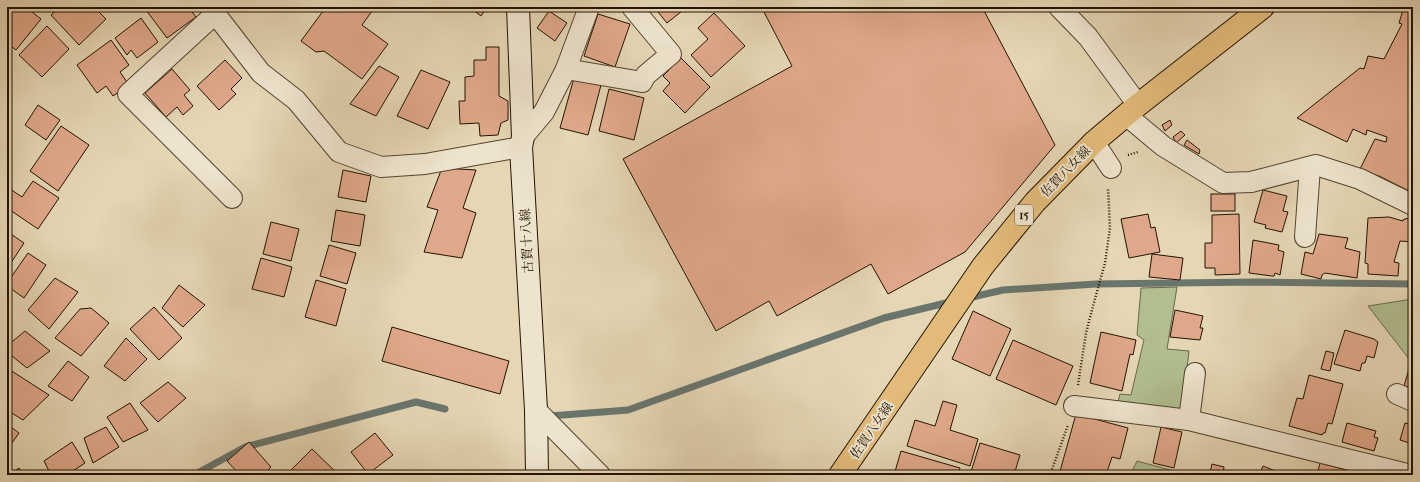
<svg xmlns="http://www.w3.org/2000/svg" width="1420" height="482" font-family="'IM FELL French Canon','Noto Serif JP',serif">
	<rect width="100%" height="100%" fill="#e5d6b4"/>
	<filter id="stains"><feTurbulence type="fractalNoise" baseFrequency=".005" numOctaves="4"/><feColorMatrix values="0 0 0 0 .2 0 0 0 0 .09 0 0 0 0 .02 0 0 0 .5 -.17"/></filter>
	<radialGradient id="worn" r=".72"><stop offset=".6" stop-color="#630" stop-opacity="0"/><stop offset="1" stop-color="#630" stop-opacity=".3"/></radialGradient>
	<g fill="#b1be90" stroke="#6a6848">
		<path d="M1177 287 1167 349 1189 351 1182 411 1118 402 1120 394 1131 395 1144 340 1137 335 1141 288Z"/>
		<path d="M1413 299V364L1368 306Z"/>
		<path d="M1137 461 1174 471V475H1130Z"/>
	</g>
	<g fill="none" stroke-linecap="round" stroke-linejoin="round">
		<g stroke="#69756d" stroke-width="7">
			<path d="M968 298 1003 290 1096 284 1256 282 1413 284"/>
			<path d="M550 416 628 410 884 318 954 301"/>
			<path d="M194 475 245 447 416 402 445 409"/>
		</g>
	</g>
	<g fill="#e0a88a" stroke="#221300">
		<path d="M7 7H26L41 19 16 50 7 43Z"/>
		<path d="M60 7H94L106 19 79 45 51 15Z"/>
		<path d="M150 7H188L196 17 167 38 146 10Z"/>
		<path d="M326 7H375L362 25 388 44 362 79 324 51 316 52 301 41Z"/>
		<path d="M469 7H487L481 16Z"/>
		<path d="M654 7H687L667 23Z"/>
		<path d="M770 7H982L1055 145 965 252 888 294 871 264 777 316 769 301 716 331 623 159 792 66 764 12Z"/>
		<path d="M1403 10 1413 13V193L1379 176 1359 171 1375 139 1386 142 1387 137 1367 130 1366 135 1353 129 1347 142 1297 118 1360 68 1364 69 1368 56 1384 59 1402 24 1399 23Z"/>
		<path d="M549 11 567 23 555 41 537 28Z"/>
		<path d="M714 13 745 46 711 77 691 55 708 39 698 28Z"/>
		<path d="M598 14 630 24 615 67 584 56Z"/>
		<path d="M141 18 158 42 137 58 131 50 127 55 115 38Z"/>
		<path d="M47 26 69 49 42 77 19 55Z"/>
		<path d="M111 40 129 65 120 72 129 85 113 96 106 86 97 93 77 65Z"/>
		<path d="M486 47H499V96L508 101V120L501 123 498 135 480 136 479 123 460 124 459 101H465V77L474 76V60H486Z"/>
		<path d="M681 58 710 87 685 113 663 91 670 83 663 76Z"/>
		<path d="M225 60 242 78 231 89 236 94 219 110 197 86Z"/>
		<path d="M379 66 399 77 376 116 350 104Z"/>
		<path d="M172 69 190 90 184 95 193 106 183 115 177 107 166 117 145 93Z"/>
		<path d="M421 70 450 82 428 129 397 116Z"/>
		<path d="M574 78 601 85 588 135 560 128Z"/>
		<path d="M609 89 644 98 634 140 599 131Z"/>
		<path d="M38 105 60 120 46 140 25 125Z"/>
		<path d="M1170 120 1172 125 1165 131 1162 125Z"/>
		<path d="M61 126 89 145 58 191 30 171Z"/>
		<path d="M1181 131 1185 135 1176 143 1173 137Z"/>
		<path d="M1187 140 1200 150 1199 154 1184 145Z"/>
		<path d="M442 168 476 170 463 208 476 213 462 258 424 252 438 210 427 207Z"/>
		<path d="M343 170 371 176 366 202 338 197Z"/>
		<path d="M33 181 59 198 38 229 7 208V187L22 197Z"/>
		<path d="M1263 190 1287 196 1283 211 1288 212 1282 232 1265 228 1266 225 1254 222Z"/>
		<rect x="1211" y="194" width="24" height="17"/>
		<path d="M336 210 365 215 360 246 331 241Z"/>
		<path d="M1148 214 1151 228 1155 227 1160 252 1129 258 1121 219Z"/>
		<path d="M1239 214 1240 274 1215 275V268H1205V243H1212V215Z"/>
		<path d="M1389 217 1403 221 1404 219 1413 218V242L1400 241 1394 262 1399 263 1398 276 1368 274V264L1365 263 1368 218Z"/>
		<path d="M271 222 299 229 291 261 263 254Z"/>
		<path d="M7 232H8L24 243 7 269Z"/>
		<path d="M1319 234 1348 238 1345 248 1360 252 1357 278 1325 273 1322 275 1321 279 1301 274 1305 252 1313 254Z"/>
		<path d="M1253 240 1279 245 1278 250 1284 252 1280 275 1275 273 1274 276H1272L1249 273Z"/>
		<path d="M329 245 356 253 347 284 320 276Z"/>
		<path d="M28 253 46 265 24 298 7 286V283Z"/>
		<path d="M1152 254 1183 258 1180 280 1149 277Z"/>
		<path d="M261 258 292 267 284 297 252 289Z"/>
		<path d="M55 278 78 292 49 329 28 310Z"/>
		<path d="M316 280 346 289 336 326 305 317Z"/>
		<path d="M179 285 205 305 183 327 162 308Z"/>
		<path d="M154 307 182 338 159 360 130 329Z"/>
		<path d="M91 308 109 323 81 356 55 338 80 309Z"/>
		<path d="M1175 310 1203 316 1200 328H1203L1200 340 1170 337Z"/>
		<path d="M973 311 1011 329 990 376 952 359Z"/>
		<path d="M392 327 509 361 500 394 382 361Z"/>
		<path d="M1345 330 1374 339 1378 342 1374 358 1367 356 1365 363H1362L1360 371 1334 364Z"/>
		<path d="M25 331 50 351 27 368 7 352V346Z"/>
		<path d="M1101 332 1136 340 1133 355 1130 354 1122 391 1090 383Z"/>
		<path d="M126 338 147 359 125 381 104 366Z"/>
		<path d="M1013 340 1073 366 1056 405 996 379Z"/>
		<path d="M1326 351 1334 353 1330 371 1321 369Z"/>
		<path d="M68 361 89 377 72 401 48 386Z"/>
		<path d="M7 368 49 395 23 420 7 410Z"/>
		<path d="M1409 369 1413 370V388L1404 386Z"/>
		<path d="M1309 375 1343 384 1332 424 1328 423 1325 433H1323L1322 435 1289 426 1297 398 1303 399Z"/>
		<path d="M168 382 186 398 158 422 140 403Z"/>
		<path d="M943 401 957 405 950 430 978 439 970 466 907 446 915 420 935 426Z"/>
		<path d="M130 403 148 430 123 442 107 417Z"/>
		<path d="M1076 414 1128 428 1120 459 1112 457 1106 475H1059Z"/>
		<path d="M1347 423 1376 431 1374 437 1378 438 1374 451 1342 442Z"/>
		<path d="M1405 423 1413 425V444L1400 440Z"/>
		<path d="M7 424 19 433 7 450Z"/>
		<path d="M106 427 119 447 93 463 84 438Z"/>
		<path d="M1161 427 1182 432 1174 468 1153 463Z"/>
		<path d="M375 433 393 455 368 474 351 452Z"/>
		<path d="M72 442 85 463 67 475H51L44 461Z"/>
		<path d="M249 442 271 467 262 475H240L227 461Z"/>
		<path d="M980 443 1020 455 1014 475H970Z"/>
		<path d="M312 449 339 475H294L290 471Z"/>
		<path d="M901 451 960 468 958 475H894Z"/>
		<path d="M1320 463 1354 472V475H1317Z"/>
		<path d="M1212 464 1224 467 1223 475H1224H1205L1206 471 1210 472Z"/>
		<path d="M1263 466 1285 475H1259Z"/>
		<path d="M19 468 23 475H9Z"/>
	</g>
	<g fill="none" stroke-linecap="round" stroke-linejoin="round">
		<g stroke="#53442d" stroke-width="22">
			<g id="street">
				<path d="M210 7 261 73 296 100 339 152 381 167 425 164 521 147"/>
				<path d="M1059 7 1088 37 1138 105"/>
				<path d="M215 14 128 94 232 198"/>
				<path d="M566 69 642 82 646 75 671 54 632 7"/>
				<path d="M1126 115 1163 146 1223 183 1251 182 1316 165 1360 179 1413 205"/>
				<path d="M523 137 544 112 566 69 589 7"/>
				<path d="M1094 142 1111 168"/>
				<path d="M1305 237 1310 167"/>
				<path d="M1397 394 1413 401"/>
				<path d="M1074 406 1189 420 1411 475"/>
				<path d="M536 410 600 475"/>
				<path d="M1189 420 1195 373"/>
			</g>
		</g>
		<g stroke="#221300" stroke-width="24">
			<path id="secondary" d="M518 7 523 137 521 147 536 410 537 475"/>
		</g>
		<g stroke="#221300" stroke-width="24">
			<path id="primary" d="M840 475 983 266 1035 202 1094 142 1138 105 1263 7"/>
		</g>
		<g stroke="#221300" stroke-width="2.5" stroke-dasharray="1 2" stroke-linecap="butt">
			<path d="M1128 155 1138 152"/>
			<path d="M1078 385 1086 333 1093 306 1105 263 1110 228 1108 188"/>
			<path d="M1050 475 1068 425"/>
		</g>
		<use href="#street" stroke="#eee4ce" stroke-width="20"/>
		<use href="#secondary" stroke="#eee4ce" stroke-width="22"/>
		<use href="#primary" stroke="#e2bb7a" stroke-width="22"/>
	</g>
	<g text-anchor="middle" stroke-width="4" stroke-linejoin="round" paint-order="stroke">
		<rect fill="#eee4ce" stroke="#5f523e" stroke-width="1" x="1015" y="205" width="18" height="20" rx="3"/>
		<g font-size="12" font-weight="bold" fill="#221300">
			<text x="1024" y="219">15</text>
		</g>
		<g font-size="13" fill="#221300" stroke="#eee4ce">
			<text transform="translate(1065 171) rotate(-46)" y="5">佐賀八女線</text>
			<text transform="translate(526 241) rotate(-93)" y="5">古賀十八線</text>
			<text transform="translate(871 430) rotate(-56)" y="5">佐賀八女線</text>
		</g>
	</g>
	<rect width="1420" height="482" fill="none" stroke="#e5d6b4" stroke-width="24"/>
	<rect x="8" y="8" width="1404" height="466" fill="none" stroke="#221300" stroke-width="2"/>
	<rect x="12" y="12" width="1396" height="458" fill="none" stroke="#221300"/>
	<rect width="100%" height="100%" filter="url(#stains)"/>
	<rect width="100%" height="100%" fill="url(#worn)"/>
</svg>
